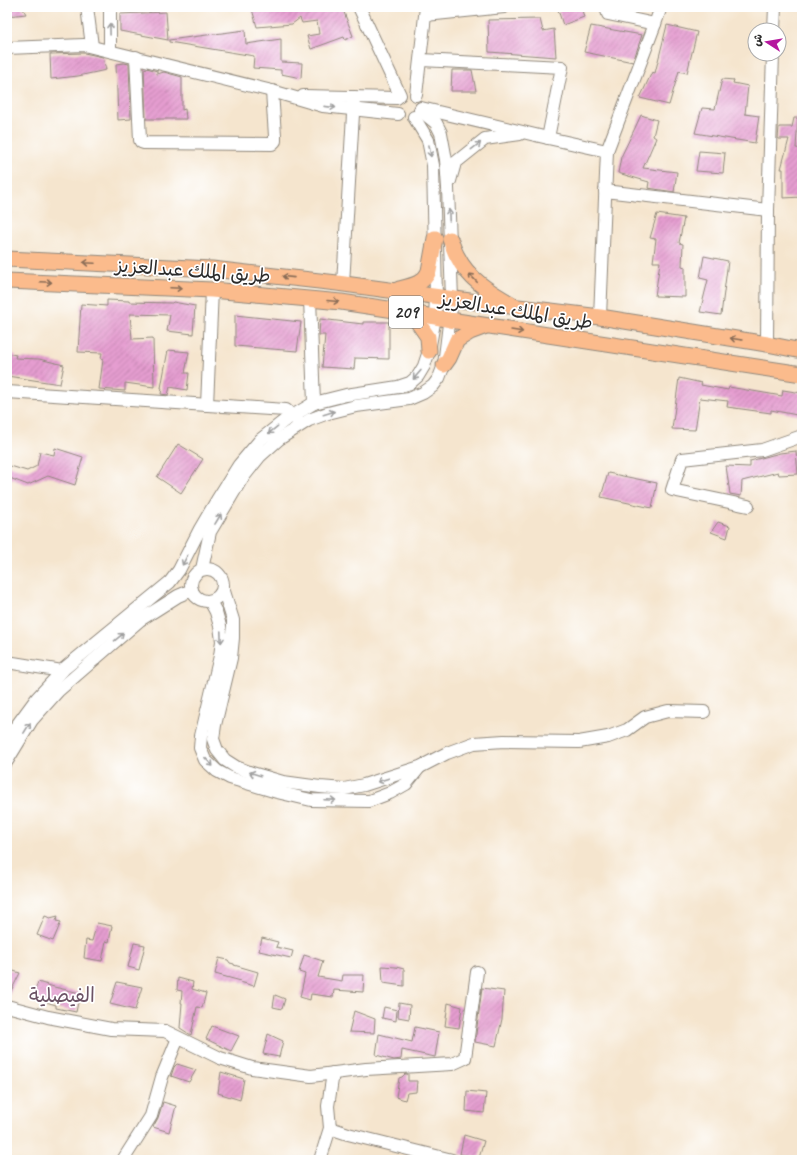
<svg xmlns="http://www.w3.org/2000/svg" width="809" height="1167" font-family="Caveat,'Playpen Sans Arabic',sans-serif">
	<defs>
		<pattern id="building-hatch" width="6" height="6" patternUnits="userSpaceOnUse"><rect width="6" height="6" fill="#e59dd0"/><path d="M-1 1l2-2M0 6l6-6M5 7l2-2" fill="none" stroke="#ba80a9"/></pattern>
	</defs>
	<rect width="100%" height="100%" fill="#fff"/>
	<filter id="ink" filterUnits="userSpaceOnUse"><feTurbulence type="fractalNoise" baseFrequency=".025" numOctaves="2"/><feDisplacementMap in="SourceGraphic" scale="8" xChannelSelector="R" yChannelSelector="G"/><feConvolveMatrix kernelMatrix="1 2 1 2 8 2 1 2 1" color-interpolation-filters="sRGB"/></filter>
	<filter id="wash" filterUnits="userSpaceOnUse"><feTurbulence type="fractalNoise" baseFrequency=".012" numOctaves="4" result="noise"/><feDisplacementMap in="SourceGraphic" scale="16" xChannelSelector="R" yChannelSelector="G"/><feGaussianBlur stdDeviation="0.9" result="paint"/><feColorMatrix in="noise" values="0 0 0 0 0 0 0 0 0 0 0 0 0 0 0 0 0 1.4 0 .05"/><feComposite in="paint" operator="in"/></filter>
	<g filter="url(#wash)">
		<rect width="100%" height="100%" fill="#f5e5ce"/>
		<g id="blocks">
			<g fill="url(#building-hatch)">
				<path d="M7 7H22L26 14 7 16Z"/>
				<path d="M264 7H342L353 36 345 40 344 37 311 49 307 36 319 34 317 21 302 23 300 18 292 24 257 27 252 9Z"/>
				<path d="M557 7H581L584 17 563 25Z"/>
				<path d="M166 12 168 40 120 31V14Z"/>
				<path d="M540 19 543 31 554 29 556 57 489 52 488 20Z"/>
				<path d="M667 25 697 32 687 73 679 71 669 105 640 98 652 72 655 73Z"/>
				<path d="M591 26 642 35 633 62 584 52Z"/>
				<path d="M245 30 246 44 281 39V62L302 63 301 78 281 74V70L253 68 254 56 169 42V40Z"/>
				<path d="M84 53 103 57 106 70 78 76 51 79 50 54Z"/>
				<path d="M124 63 129 64 131 119 118 120 116 64Z"/>
				<path d="M147 68 157 71V74L164 72 182 77V110L185 109 186 119H146L144 69Z"/>
				<path d="M452 70H472L476 91H451Z"/>
				<path d="M722 79 734 80 733 83 748 86 745 114 759 116 755 143 695 133 702 108 715 109Z"/>
				<path d="M641 115 657 120 653 136 656 138 643 168 677 172 674 192 648 188 649 182 618 173 621 157 635 128Z"/>
				<path d="M794 118H798L796 148 802 149V197L783 198V169H781L789 139H778L779 127H792Z"/>
				<path d="M699 151 725 153 723 173 696 171Z"/>
				<path d="M657 214 684 218 679 243 683 244 682 266 685 267V297L655 296 660 262H653L656 239 650 238Z"/>
				<path d="M704 256 728 261 721 315 700 312 708 280 700 278Z"/>
				<path d="M107 300 129 301V302L172 303 173 302 195 306 193 334 167 331 170 315 130 314 132 339 153 338 154 387 125 383V391L99 389 103 360 101 359 102 353 78 352 81 304 107 306Z"/>
				<path d="M235 315 301 322 297 351 235 346Z"/>
				<path d="M320 319 363 324V322H389V359L355 358 354 369 322 367 325 335H319Z"/>
				<path d="M168 350 189 352 185 373H189L187 390 170 387 168 395 161 394 162 388H161Z"/>
				<path d="M7 353 16 355 15 358 39 359 64 365 60 384 7 376Z"/>
				<path d="M679 378 702 383 701 385 728 390 729 387 782 396 783 390 802 393V416L771 410V413L727 407 728 401 700 398 695 430 672 429Z"/>
				<path d="M178 444 203 459 181 493 157 477Z"/>
				<path d="M55 448 83 457 75 485 48 476 28 485 7 477V465L27 471 37 466 40 452 54 455Z"/>
				<path d="M796 451 798 474 779 475 778 472 742 481 741 496 730 494 726 466 750 467V461L780 453Z"/>
				<path d="M608 473 657 483 652 508 601 497Z"/>
				<path d="M718 522 730 526 727 538 711 532Z"/>
				<path d="M45 916 50 918 58 916 56 921 61 922 53 941 37 935Z"/>
				<path d="M97 923 112 926 109 942 106 941 102 961 84 958 86 940 92 941Z"/>
				<path d="M262 938 278 942 276 947 293 951 291 958 259 951Z"/>
				<path d="M134 943 145 945 139 970 128 967Z"/>
				<path d="M304 955 323 961 318 977 342 981 343 975H364L363 992 334 990 333 997 311 994 310 1000 300 997 305 974 299 972Z"/>
				<path d="M219 958 228 960 230 963 234 964V965L258 972 254 986 240 982 241 981 215 974Z"/>
				<path d="M382 966 396 967 404 969V986L383 983Z"/>
				<path d="M7 969 20 973 7 999Z"/>
				<path d="M178 978 193 982 192 989 206 993 202 1008 197 1007 191 1035 180 1028 182 1003H181L182 991 177 990Z"/>
				<path d="M38 982 54 987 80 993 76 1012 56 1008V1005L32 998Z"/>
				<path d="M117 982 142 987 135 1010 110 1004Z"/>
				<path d="M482 988 504 991 502 1019 496 1046 475 1042Z"/>
				<path d="M275 995 285 999 282 1009 273 1007Z"/>
				<path d="M399 1003 410 1005 409 1019 398 1017Z"/>
				<path d="M448 1003 462 1007 459 1028 445 1026Z"/>
				<path d="M384 1007 397 1010 396 1021 382 1018Z"/>
				<path d="M354 1011 375 1019 374 1033 349 1032Z"/>
				<path d="M212 1026 239 1036 231 1051 206 1039Z"/>
				<path d="M415 1027 439 1032 435 1057 402 1050 401 1059 394 1060 376 1055 379 1034 412 1042Z"/>
				<path d="M268 1034 283 1041 279 1057 263 1054Z"/>
				<path d="M177 1064 196 1070 189 1082 171 1076 174 1067Z"/>
				<path d="M221 1072 244 1079 240 1100 218 1093Z"/>
				<path d="M405 1074H408V1081H417L416 1092 407 1093 405 1100 396 1097 399 1078 402 1077Z"/>
				<path d="M467 1091 486 1093 484 1113 466 1111Z"/>
				<path d="M163 1102 176 1106 169 1132 153 1127 158 1118Z"/>
				<path d="M464 1135 484 1141 479 1158 460 1154Z"/>
			</g>
		</g>
	</g>
	<g filter="url(#ink)">
		<use href="#blocks" fill-opacity="0" stroke="#90887c" stroke-width="1"/>
		<g fill="none" stroke-linecap="round" stroke-linejoin="round">
			<g stroke="#90887c" stroke-width="14">
				<g id="minor">
					<path d="M87 7 92 46"/>
					<path d="M110 7V50"/>
					<path d="M359 7 400 95"/>
					<path d="M606 7 608 14 655 24"/>
					<path d="M426 15 504 7"/>
					<path d="M774 30 775 7"/>
					<path d="M7 48 84 45 272 91 323 106 398 114"/>
					<path d="M136 57 140 140 141 142 144 143 272 144 275 141V136L272 91"/>
					<path d="M421 60 562 67 548 138"/>
					<path d="M416 95 426 7"/>
					<path d="M303 96 397 98"/>
					<path d="M421 108 548 138 607 151"/>
					<path d="M450 181 455 163 485 139 520 134"/>
					<path d="M605 191 768 210"/>
					<path d="M343 284 354 97"/>
					<path d="M310 299 314 403"/>
					<path d="M600 317 607 151 655 24 661 7"/>
					<path d="M767 344 768 210 773 54"/>
					<path d="M7 392 286 410 297 420"/>
					<path d="M207 405 212 290"/>
					<path d="M748 506 672 490 682 459 762 450 802 436"/>
					<circle cx="207" cy="585" r="16"/>
					<path d="M202 569 210 532 241 480 260 456 279 439 309 420 328 413 356 406 409 399 423 393 433 386 439 378 444 365 452 299 448 188 446 160 441 133 436 123 420 110"/>
					<path d="M223 588 233 620V638L231 658 215 725 213 739 217 750 225 760 236 767 252 773 283 782 320 787 344 789 364 785 420 767 447 753 474 743 504 741 579 742 608 737 627 730 645 717 668 711 704 712"/>
					<path d="M210 601 216 612 220 626 222 641 220 656 201 736 200 748 205 760 217 771 230 778 277 792 311 800 369 801 390 793 406 784 419 768"/>
					<path d="M7 662 62 671"/>
					<path d="M7 741 12 732 37 698 65 668 170 582 179 570 200 529 217 500 239 465 260 440 284 421 314 403 346 395 398 387 410 383 418 376 424 366 429 351 435 317 436 297 433 165 428 140 414 117"/>
					<path d="M7 761 32 720 58 691 140 620 178 596 192 590"/>
					<path d="M7 1006 48 1017 111 1029 165 1031 220 1058 252 1068 311 1076 366 1069 452 1064 465 1058 477 972"/>
					<path d="M330 1128 328 1106 333 1073"/>
					<path d="M123 1160 151 1116 162 1077 178 1038"/>
					<path d="M320 1160 330 1128 348 1134 452 1160"/>
				</g>
			</g>
			<g stroke="#90887c" stroke-width="17">
				<g id="major">
					<path d="M450 239C452 244 454 251 457 256 468 279 490 292 511 304"/>
					<path d="M7 259 212 269 337 283 477 302 600 317 767 344 802 351"/>
					<path d="M7 281 212 290 341 302 408 312 450 320 802 374"/>
					<path d="M399 289C411 286 424 284 429 271L435 238"/>
					<path d="M408 312 417 321 428 337 429 351"/>
					<path d="M444 365 449 358 457 340 470 332 486 326"/>
				</g>
			</g>
			<use href="#minor" stroke="#fff" stroke-width="12"/>
			<use href="#major" stroke="#fbbb8c" stroke-width="15"/>
		</g>
		<defs><path id="oneway-shaft" d="M-6 0H5M1.5-3L5.5 0L1.5 3" fill="none" stroke-width="1.6" stroke-linecap="round" stroke-linejoin="round"/></defs>
		<g stroke="#a0a0a0">
			<use href="#oneway-shaft" transform="translate(110 29) rotate(-91)"/>
			<use href="#oneway-shaft" transform="translate(330 107) rotate(6)"/>
			<use href="#oneway-shaft" transform="translate(476 146) rotate(-38)"/>
			<use href="#oneway-shaft" transform="translate(430 151) rotate(80)"/>
			<use href="#oneway-shaft" transform="translate(449 215) rotate(-92)"/>
			<use href="#oneway-shaft" transform="translate(417 375) rotate(131)"/>
			<use href="#oneway-shaft" transform="translate(329 413) rotate(-17)"/>
			<use href="#oneway-shaft" transform="translate(273 430) rotate(141)"/>
			<use href="#oneway-shaft" transform="translate(218 519) rotate(-59)"/>
			<use href="#oneway-shaft" transform="translate(185 560) rotate(117)"/>
			<use href="#oneway-shaft" transform="translate(119 637) rotate(-40)"/>
			<use href="#oneway-shaft" transform="translate(221 637) rotate(88)"/>
			<use href="#oneway-shaft" transform="translate(27 728) rotate(-58)"/>
			<use href="#oneway-shaft" transform="translate(209 762) rotate(47)"/>
			<use href="#oneway-shaft" transform="translate(255 774) rotate(-163)"/>
			<use href="#oneway-shaft" transform="translate(383 780) rotate(162)"/>
			<use href="#oneway-shaft" transform="translate(330 800) rotate(2)"/>
		</g>
		<g stroke="#896c57">
			<use href="#oneway-shaft" transform="translate(89 263) rotate(-177)"/>
			<use href="#oneway-shaft" transform="translate(288 277) rotate(-174)"/>
			<use href="#oneway-shaft" transform="translate(473 278) rotate(-134)"/>
			<use href="#oneway-shaft" transform="translate(46 282) rotate(3)"/>
			<use href="#oneway-shaft" transform="translate(176 288) rotate(3)"/>
			<use href="#oneway-shaft" transform="translate(333 301) rotate(5)"/>
			<use href="#oneway-shaft" transform="translate(517 331) rotate(9)"/>
			<use href="#oneway-shaft" transform="translate(736 339) rotate(-171)"/>
		</g>
	</g>
	<g text-anchor="middle" stroke-width="3.5" stroke-linejoin="round" paint-order="stroke">
		<rect fill="#fff" stroke="#6b6b6b" stroke-width="1" x="389" y="296" width="34" height="32" rx="3"/>
		<g font-size="18" font-weight="bold" fill="#2b2b2b">
			<text x="406" y="318">209</text>
		</g>
		<g font-size="19" fill="#2b2b2b" stroke="#fff">
			<text transform="translate(193 270) rotate(4)" y="7">طريق الملك عبدالعزيز</text>
			<text transform="translate(516 310) rotate(9)" y="7">طريق الملك عبدالعزيز</text>
		</g>
		<g font-size="20" fill="#6c5365" stroke="#fff">
			<text x="62" y="1002">الفيصلية</text>
		</g>
	</g>
	<rect width="809" height="1167" fill="none" stroke="#fff" stroke-width="24"/>
	<g transform="translate(767 42) rotate(282)"><circle r="19" fill="#ffffff" stroke="#aaaaaa"/>
	<path d="M0-3L7 15L0 10L-7 15Z" fill="#b5179e"/>
	<text y="-6" font-size="11" font-weight="bold" text-anchor="middle" fill="#2b2b2b">ش</text>
	</g>
</svg>
